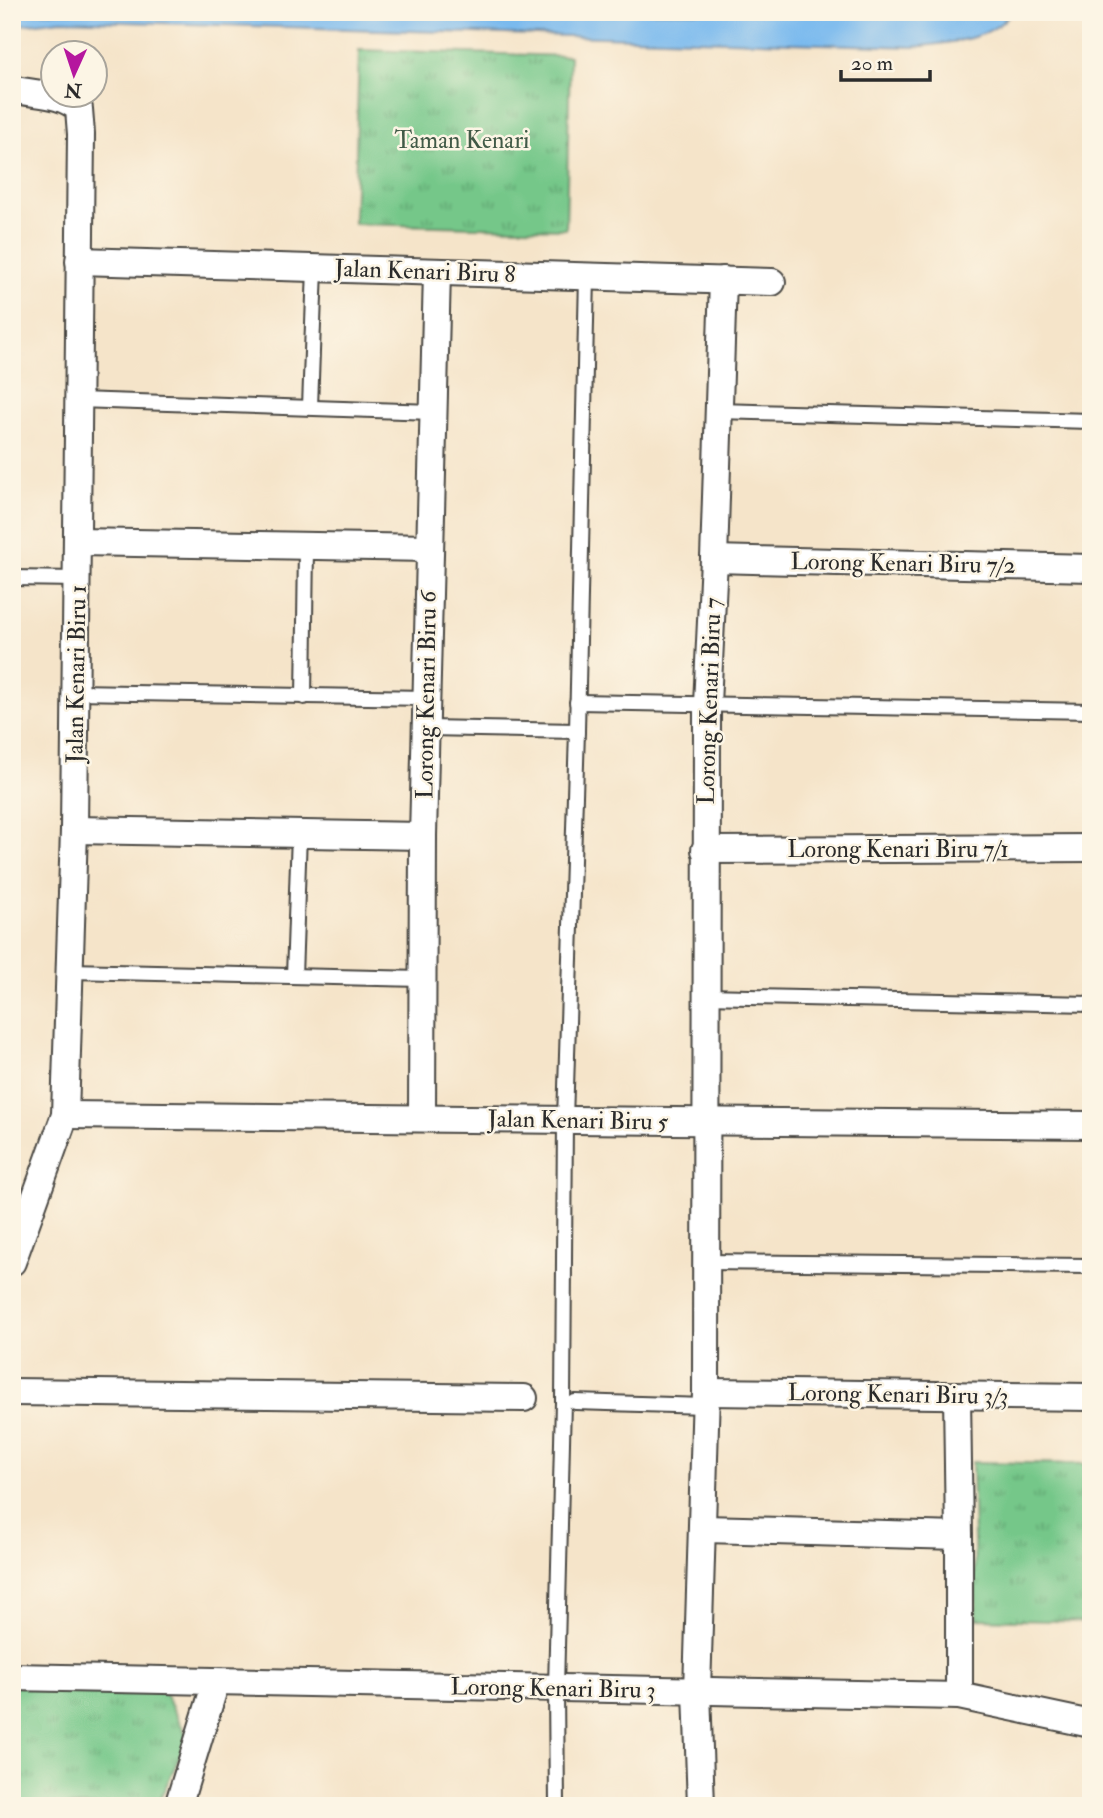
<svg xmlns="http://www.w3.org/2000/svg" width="1103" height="1818" font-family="'IM FELL Double Pica',serif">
	<defs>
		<pattern id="grass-tufts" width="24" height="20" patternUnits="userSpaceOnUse" patternTransform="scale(1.75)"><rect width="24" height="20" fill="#75c789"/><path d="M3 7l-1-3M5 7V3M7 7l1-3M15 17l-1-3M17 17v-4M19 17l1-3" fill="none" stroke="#60a270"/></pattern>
	</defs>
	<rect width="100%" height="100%" fill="#fcf5e5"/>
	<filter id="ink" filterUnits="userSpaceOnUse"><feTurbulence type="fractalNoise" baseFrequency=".0143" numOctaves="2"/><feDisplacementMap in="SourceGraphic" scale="14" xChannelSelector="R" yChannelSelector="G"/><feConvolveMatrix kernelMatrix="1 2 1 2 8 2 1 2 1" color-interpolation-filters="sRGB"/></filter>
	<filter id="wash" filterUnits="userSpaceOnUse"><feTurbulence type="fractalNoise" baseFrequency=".00686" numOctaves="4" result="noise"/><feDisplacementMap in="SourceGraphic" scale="28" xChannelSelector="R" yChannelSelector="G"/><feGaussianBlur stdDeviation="1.57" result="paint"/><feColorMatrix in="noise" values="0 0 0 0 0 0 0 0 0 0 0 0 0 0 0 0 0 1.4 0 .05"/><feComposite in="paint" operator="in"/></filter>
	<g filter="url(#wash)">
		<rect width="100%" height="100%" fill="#f5e4c9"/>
		<g fill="url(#grass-tufts)" stroke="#50795a" stroke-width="2">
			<path d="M359 50 570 56 566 229 354 224Z"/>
			<path d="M972 1462 1091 1464V1622L976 1619Z"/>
			<path d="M12 1686 164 1692 188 1738 157 1806H12Z"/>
		</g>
		<path fill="#7abaee" stroke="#52728c" stroke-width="2" d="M12 12H1011C992 41 946 43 914 47L61 20 12 26Z"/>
	</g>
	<g filter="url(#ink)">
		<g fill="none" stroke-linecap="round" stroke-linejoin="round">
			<g stroke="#494743" stroke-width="18">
				<g id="service">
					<path d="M78 400 433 412"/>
					<path d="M310 407 315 268"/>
					<path d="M718 411 1091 421"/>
					<path d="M12 578 78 579"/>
					<path d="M75 692 428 698"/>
					<path d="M304 697 306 547"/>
					<path d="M577 702 1091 711"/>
					<path d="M427 728 577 731"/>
					<path d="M70 971 422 979"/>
					<path d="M294 976 299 834"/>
					<path d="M705 996 1091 1004"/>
					<path d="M706 1262 1091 1266"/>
					<path d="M575 1402 705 1406"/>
					<path d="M557 1806 556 1688 563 1402 565 1120 577 731 587 276"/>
				</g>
			</g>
			<g stroke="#494743" stroke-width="30">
				<g id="minor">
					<path d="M12 89C35 95 61 92 79 109L81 134 74 830 65 1115 12 1262"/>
					<path d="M79 261 772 282"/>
					<path d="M78 542 429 548"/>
					<path d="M714 559 1091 568"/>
					<path d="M74 830 423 836"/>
					<path d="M705 850 1091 848"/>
					<path d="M65 1115 1091 1125"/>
					<path d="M422 1118 423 836 437 272"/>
					<path d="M12 1392 524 1398"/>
					<path d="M706 1392 1091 1397"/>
					<path d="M957 1395 959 1536V1696"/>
					<path d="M704 1529 959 1536"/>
					<path d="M12 1677 959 1696 1091 1724"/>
					<path d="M178 1806 216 1682"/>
					<path d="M701 1806 697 1691 706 1392 707 704 714 559 723 280"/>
				</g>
			</g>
			<use href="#service" stroke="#fff" stroke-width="14"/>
			<use href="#minor" stroke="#fff" stroke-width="26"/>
		</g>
	</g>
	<g text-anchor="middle" stroke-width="5" stroke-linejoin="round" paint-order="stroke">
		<g font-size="24" fill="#415a47" stroke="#fcf5e5">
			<text x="462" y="148">Taman Kenari</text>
		</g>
		<g font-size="24" fill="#2b2b2b" stroke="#fcf5e5">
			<text transform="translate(425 271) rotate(2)" y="8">Jalan Kenari Biru 8</text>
			<text transform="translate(903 563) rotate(1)" y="8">Lorong Kenari Biru 7/2</text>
			<text transform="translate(76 674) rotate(-89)" y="8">Jalan Kenari Biru 1</text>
			<text transform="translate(426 695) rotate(-89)" y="8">Lorong Kenari Biru 6</text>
			<text transform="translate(709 701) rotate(-88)" y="8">Lorong Kenari Biru 7</text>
			<text x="898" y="857">Lorong Kenari Biru 7/1</text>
			<text transform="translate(578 1120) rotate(1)" y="8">Jalan Kenari Biru 5</text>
			<text transform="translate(898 1394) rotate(1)" y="8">Lorong Kenari Biru 3/3</text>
			<text transform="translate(553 1688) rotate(1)" y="8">Lorong Kenari Biru 3</text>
		</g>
	</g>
	<rect width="1103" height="1818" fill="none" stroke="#fcf5e5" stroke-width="42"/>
	<g transform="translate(74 74) rotate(183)"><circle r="33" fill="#fcf5e5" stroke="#a8a49b" stroke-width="2"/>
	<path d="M0-5L12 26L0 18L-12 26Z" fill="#b5179e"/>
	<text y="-10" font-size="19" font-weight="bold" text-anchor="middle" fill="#2b2b2b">N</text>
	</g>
	<path d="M841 70v10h89v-10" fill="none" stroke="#2b2b2b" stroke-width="3.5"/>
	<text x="851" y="70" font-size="21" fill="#2b2b2b" stroke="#fcf5e5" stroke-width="5" paint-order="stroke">20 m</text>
</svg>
